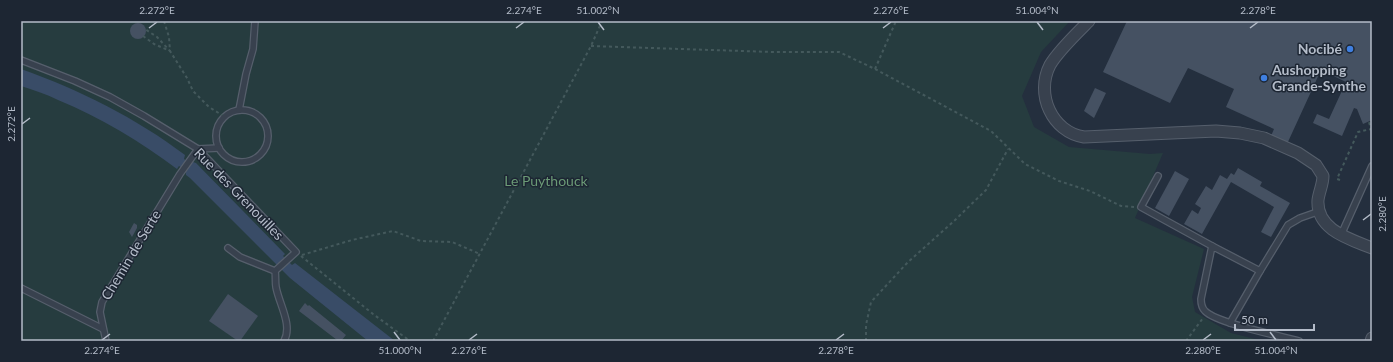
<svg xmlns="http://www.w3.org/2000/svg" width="1393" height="362" font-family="Lato,sans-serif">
	<rect width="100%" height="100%" fill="#242f3e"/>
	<path fill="#263c3f" d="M21 21H1070L1041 52 1022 96 1034 127 1069 147 1150 154 1163 153 1135 218 1204 249 1192 297 1195 312 1231 333 1263 341H21Z"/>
	<path fill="#394c67" d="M21 69C80 90 136 118 185 155L184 159 191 164 193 162 196 163 285 254 283 256 292 265 295 263 395 341H368L290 278 190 178 186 175V170L179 166 177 169C141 142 100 117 58 100 46 94 33 90 21 86Z"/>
	<g fill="#455162">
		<path d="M1127 21H1372V120L1363 124 1357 109 1354 108 1342 136 1313 123 1317 114 1329 119 1346 82 1321 70 1287 144 1271 136 1274 129 1226 107 1234 89 1188 68 1170 103 1103 72Z"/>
		<circle cx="138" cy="31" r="8"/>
		<path d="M1095 88 1106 93 1094 118 1084 111Z"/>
		<path d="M1238 168 1262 182 1260 186 1290 203 1271 237 1261 232 1274 207 1231 182 1202 234 1184 224 1192 210 1198 214 1201 208 1195 204 1206 186 1212 190 1220 175 1227 179 1231 173 1234 175Z"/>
		<path d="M1175 171 1189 179 1169 216 1155 208Z"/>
		<path d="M134 223 137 225V228L132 237 129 232Z"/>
		<path d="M228 294 258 316 240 341H238L209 321Z"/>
		<path d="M305 303 308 306 309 305 346 335 341 341H336L337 340 299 311Z"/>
	</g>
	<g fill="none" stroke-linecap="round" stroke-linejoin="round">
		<g stroke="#565f6c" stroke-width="8">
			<g id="service">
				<path d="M21 60 75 81 110 97 144 116 198 149 296 252 275 271C276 276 275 282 276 287 279 304 293 325 284 341"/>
				<circle cx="242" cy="136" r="26"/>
				<path d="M239 110 246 74 253 49 255 21"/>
				<path d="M198 149 219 148"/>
				<path d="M1158 176 1141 207 1212 246"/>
				<path d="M1341 235 1372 166"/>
				<path d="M228 248 240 257 275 271"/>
				<path d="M1260 271 1212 246 1201 299C1201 303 1201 307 1205 311 1216 323 1280 336 1299 341"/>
				<path d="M21 288 103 329"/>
				<path d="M1230 323 1260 271 1288 225 1300 218 1320 211"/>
				<path d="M106 341 100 312 102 302 180 174 198 149"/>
			</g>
		</g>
		<g stroke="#565f6c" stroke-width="13">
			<g id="minor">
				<path d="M1089 21C1077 33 1058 51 1050 65 1035 94 1052 132 1084 137L1216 131 1240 133 1264 138 1298 153 1316 165 1323 176C1323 184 1319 192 1318 200 1316 230 1350 239 1372 248"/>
				<path d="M1371 341 1372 338"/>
			</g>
		</g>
		<g stroke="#44595c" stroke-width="2" stroke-dasharray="3 3" stroke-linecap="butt">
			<path d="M164 21 169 37 170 51 187 78 193 91 209 107 225 117"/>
			<path d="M143 36 154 44 170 51 157 37 145 29"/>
			<path d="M591 46 772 52H839L875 69 991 131 1025 164 1059 181 1090 191 1121 206 1134 207"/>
			<path d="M875 69 896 21"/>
			<path d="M1340 180 1337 179 1358 132 1371 129 1369 122"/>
			<path d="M302 255 352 240 393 231 421 241 452 242 480 254"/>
			<path d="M301 256 373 314 410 341"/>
			<path d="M433 341 591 46 602 21"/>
			<path d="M866 341V325L871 302 908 262 953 222 986 190 1008 149"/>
			<path d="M1186 341 1203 318"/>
		</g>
		<use href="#service" stroke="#38414e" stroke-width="5.5"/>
		<use href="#minor" stroke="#38414e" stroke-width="11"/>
	</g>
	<path fill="none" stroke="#b4bcc9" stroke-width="1.5" d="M598 22 604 30M1037 22 1043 30M149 28 157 22M516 28 524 22M883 28 891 22M1250 28 1258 22M22 124 30 118M1363 220 1371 214M394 332 400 340M1270 332 1276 340M102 340 110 334M469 340 477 334M836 340 844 334M1203 340 1211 334"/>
	<g fill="#3f7fe0" stroke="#1d2633" stroke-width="1.5">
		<circle cx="1350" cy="49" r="4"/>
		<circle cx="1264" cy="78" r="4"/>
	</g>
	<g text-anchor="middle" stroke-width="3" stroke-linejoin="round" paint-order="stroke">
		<g font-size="14" font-weight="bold" fill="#b4bcc9" stroke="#1d2633" text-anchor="end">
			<text x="1342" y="54">Nocibé</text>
			<text x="1272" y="75" text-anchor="start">Aushopping<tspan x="1272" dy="16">Grande-Synthe</tspan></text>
		</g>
		<g font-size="14" fill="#6b9a76" stroke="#1d2633">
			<text x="546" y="186">Le Puythouck</text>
		</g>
		<g font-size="14" fill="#b4bcc9" stroke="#1d2633">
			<text transform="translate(239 194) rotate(46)" y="5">Rue des Grenouilles</text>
			<text transform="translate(131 255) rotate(-59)" y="5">Chemin de Serte</text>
		</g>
	</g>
	<rect width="1393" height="362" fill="none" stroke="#1d2633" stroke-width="44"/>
	<path d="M1235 324v6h79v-6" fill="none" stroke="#b4bcc9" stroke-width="2"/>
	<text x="1241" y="324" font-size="12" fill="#b4bcc9" stroke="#1d2633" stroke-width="3" paint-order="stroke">50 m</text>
	<rect x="22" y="22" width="1349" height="318" fill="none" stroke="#b4bcc9" stroke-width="1.5"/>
	<g font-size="10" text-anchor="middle" fill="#b4bcc9">
		<text x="157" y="14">2.272°E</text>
		<text x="524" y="14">2.274°E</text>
		<text x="598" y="14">51.002°N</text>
		<text x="891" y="14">2.276°E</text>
		<text x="1037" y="14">51.004°N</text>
		<text x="1258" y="14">2.278°E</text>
		<text transform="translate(11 124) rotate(-90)" y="4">2.272°E</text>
		<text transform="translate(1382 214) rotate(-90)" y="4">2.280°E</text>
		<text x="102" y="354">2.274°E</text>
		<text x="400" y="354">51.000°N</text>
		<text x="469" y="354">2.276°E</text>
		<text x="836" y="354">2.278°E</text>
		<text x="1203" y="354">2.280°E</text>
		<text x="1276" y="354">51.004°N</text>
	</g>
</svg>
